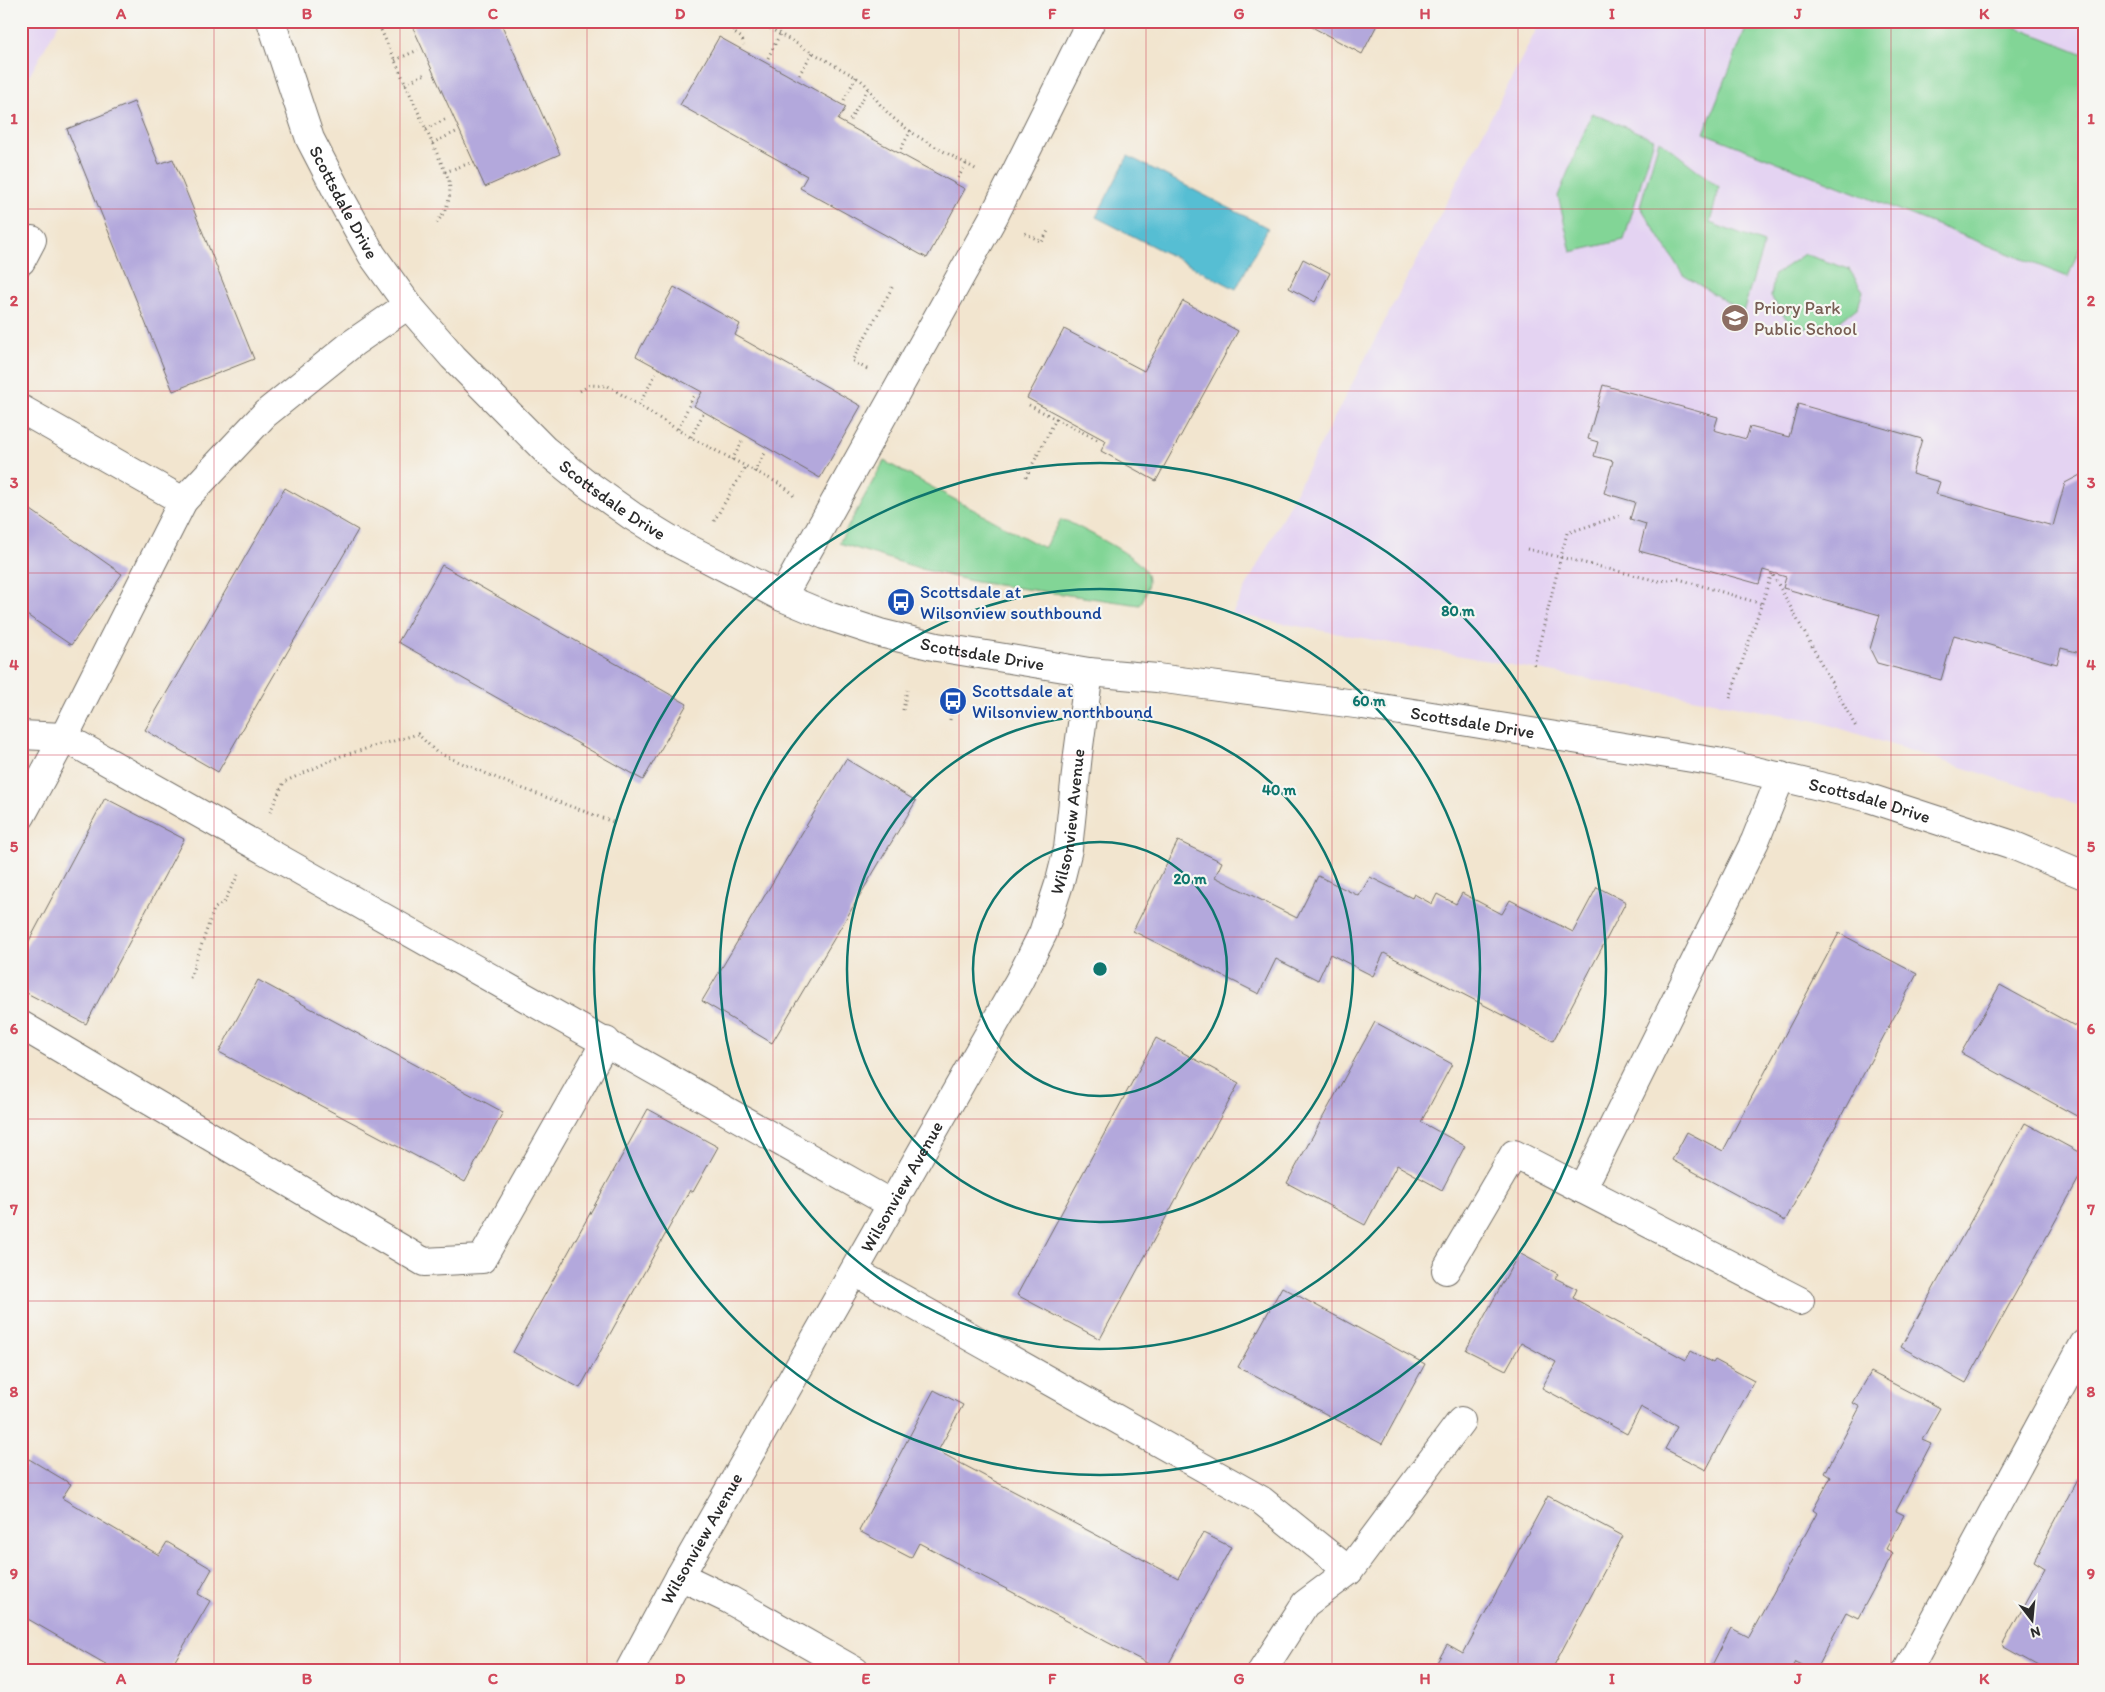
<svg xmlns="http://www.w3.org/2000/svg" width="2105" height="1692" font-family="Itim,sans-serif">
	<rect width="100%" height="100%" fill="#f6f6f2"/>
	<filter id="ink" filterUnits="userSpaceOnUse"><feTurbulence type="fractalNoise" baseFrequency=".02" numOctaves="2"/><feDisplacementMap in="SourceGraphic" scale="10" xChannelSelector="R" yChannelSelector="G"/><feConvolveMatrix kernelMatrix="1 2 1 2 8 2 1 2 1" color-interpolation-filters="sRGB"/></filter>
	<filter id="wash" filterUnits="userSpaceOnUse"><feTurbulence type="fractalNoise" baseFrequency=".0096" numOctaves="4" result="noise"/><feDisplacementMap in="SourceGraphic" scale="20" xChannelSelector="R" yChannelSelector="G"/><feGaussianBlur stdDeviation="1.12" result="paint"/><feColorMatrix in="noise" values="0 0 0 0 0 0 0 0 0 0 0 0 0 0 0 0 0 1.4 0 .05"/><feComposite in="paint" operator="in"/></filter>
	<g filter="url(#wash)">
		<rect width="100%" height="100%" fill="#f2e5cf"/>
		<g fill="#e4d3f2">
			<path d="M21 21H60L21 91Z"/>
			<path d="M1541 21H2084V806L1817 721 1232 614Z"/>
		</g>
		<g fill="#82d596" stroke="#568060">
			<path d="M1749 21H2001L2084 54V237L2068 277 1704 133Z"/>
			<path d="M1592 113 1654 139 1624 240 1571 252 1558 196Z"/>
			<path d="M1659 140 1719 187 1710 223 1764 243 1743 312 1683 275 1640 206Z"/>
			<path d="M1804 254 1849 269 1863 291 1858 307 1825 333 1790 324 1771 297 1774 275Z"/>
			<path d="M884 461 1044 548 1061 520 1067 521C1083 530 1144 558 1147 575 1150 585 1145 596 1140 605L976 582 925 570 839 543Z"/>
		</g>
		<path fill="#56bed3" stroke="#40747f" d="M1128 156 1268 228 1236 289 1096 217Z"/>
		<g id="blocks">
			<g fill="#b3a8dc">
				<path d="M21 21H27L21 32Z"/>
				<path d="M410 21H500L560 154 485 187Z"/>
				<path d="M1301 21H1379L1362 54Z"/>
				<path d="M719 37 846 107 838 120 965 189 927 258 800 188 807 176 680 105Z"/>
				<path d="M134 102 159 164 173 159 254 359 173 391 67 129Z"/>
				<path d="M1303 259 1330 273 1315 302 1289 288Z"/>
				<path d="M674 287 740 324 735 335 861 406 820 478 694 406 702 392 636 356Z"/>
				<path d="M1183 301 1238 331 1156 481 1101 451 1106 441 1027 398 1064 329 1144 371Z"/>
				<path d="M1603 385 1718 417 1714 430 1746 439 1750 427 1789 437 1798 404 1922 439 1912 474 1940 482 1936 494 2053 526 2065 483 2084 473V654L2061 648 2057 664 1954 635 1941 680 1877 663 1870 649 1880 615 1783 588 1786 577 1763 570 1759 584 1639 551 1646 524 1630 519 1635 502 1604 493 1613 461 1594 456 1598 442 1588 439Z"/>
				<path d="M285 488 358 530 218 772 145 730Z"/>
				<path d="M21 503 122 574 71 645 21 611Z"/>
				<path d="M442 565 687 704 643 780 398 642Z"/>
				<path d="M846 759 916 801 772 1043 702 1001Z"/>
				<path d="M105 798 184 839 86 1024 21 990V956Z"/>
				<path d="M1178 841 1222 862 1215 877 1297 918 1318 876 1359 896 1370 877 1412 898 1414 894 1432 904 1437 894 1456 904 1462 893 1502 914 1510 900 1573 932 1597 887 1626 902 1553 1041 1384 953 1373 976 1330 954 1318 980 1276 959 1259 994 1133 931Z"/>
				<path d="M1839 933 1917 974 1785 1221 1672 1160 1687 1132 1723 1151Z"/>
				<path d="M258 980 503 1112 465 1182 219 1052Z"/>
				<path d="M2000 985 2084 1031V1120L1961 1053Z"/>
				<path d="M1375 1022 1452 1064 1421 1122 1465 1146 1442 1190 1397 1165 1365 1225 1287 1183Z"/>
				<path d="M1156 1038 1239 1083 1100 1339 1017 1295Z"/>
				<path d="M648 1109 718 1147 693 1192 690 1190 580 1388 513 1352Z"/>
				<path d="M2025 1123 2084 1155V1169L1966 1383 1901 1347Z"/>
				<path d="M1519 1253 1558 1274 1555 1278 1577 1289 1573 1298 1686 1360 1691 1351 1713 1363 1715 1360 1754 1381 1706 1470 1665 1449 1677 1427 1641 1407 1627 1434 1542 1388 1556 1362 1521 1343 1506 1370 1466 1350Z"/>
				<path d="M1282 1287 1425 1364 1382 1444 1238 1367Z"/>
				<path d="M1871 1372 1940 1408 1922 1440 1931 1444 1896 1511 1904 1515 1886 1549 1893 1553 1858 1618 1846 1612 1815 1671 1796 1662 1791 1671 1710 1669 1731 1628 1749 1637 1799 1546 1817 1513 1813 1510 1831 1477 1825 1473 1860 1407 1853 1403Z"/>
				<path d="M934 1390 963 1405 938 1451 962 1464 1178 1578 1203 1533 1231 1547 1165 1671H1162L919 1543 911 1558 859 1531Z"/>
				<path d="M29 1459 71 1484 62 1498 159 1555 167 1542 212 1569 198 1594 210 1601 169 1671 163 1669 162 1671H106L109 1666 21 1615V1472Z"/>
				<path d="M2079 1476 2084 1479V1671H2047L2002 1646 2045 1568 2034 1561Z"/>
				<path d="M1548 1496 1623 1536 1551 1671H1432L1447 1645 1463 1654Z"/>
			</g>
		</g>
	</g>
	<g filter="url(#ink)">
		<use href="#blocks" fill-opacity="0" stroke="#716c64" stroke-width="1"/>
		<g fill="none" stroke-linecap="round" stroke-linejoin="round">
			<g stroke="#716c64" stroke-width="30">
				<g id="minor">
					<path id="s1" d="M271 21 310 139 341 199 372 255 408 305 453 357 545 450 587 484 632 516 668 538 782 597 825 615 880 633 937 647 1089 672 1157 678 1363 705 1717 762 1866 797 2010 844 2084 875"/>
					<path d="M21 261 32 240"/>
					<path d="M21 409 183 501"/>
					<path d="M782 597 994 216 1091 21"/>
					<path d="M21 735 64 737 893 1205"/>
					<path d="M21 816 64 737 183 501 265 414 353 343 408 305"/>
					<path d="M21 1025 424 1262 482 1259 606 1041"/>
					<path d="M1582 1189 1755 841 1781 776"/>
					<path d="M1446 1270 1514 1154 1800 1301"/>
					<path d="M855 1272 1261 1500 1349 1571"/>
					<path d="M680 1576 730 1600 855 1671"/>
					<path id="s2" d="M629 1671 680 1576 1019 981 1043 933 1060 881 1068 849 1078 754 1089 672"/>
					<path d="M1262 1671 1305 1604 1349 1571 1461 1421"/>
					<path d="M1907 1671 2084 1344"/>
				</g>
			</g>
			<g stroke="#716c64" stroke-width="3" stroke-dasharray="1 4" stroke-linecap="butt">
				<path d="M377 21 449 180C452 199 447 209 436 224"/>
				<path d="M738 21 733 32 742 38 744 45"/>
				<path d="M757 21 859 79C871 87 875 101 886 111 911 137 947 152 977 170"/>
				<path d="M380 29 397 21"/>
				<path d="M768 58 780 34"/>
				<path d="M395 60 418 50"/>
				<path d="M799 75 813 52"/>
				<path d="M405 84 427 73"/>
				<path d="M844 100 856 77"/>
				<path d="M850 120 869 88"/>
				<path d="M426 129 448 118"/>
				<path d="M432 143 456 132"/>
				<path d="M901 149 911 130"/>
				<path d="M445 172 470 163"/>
				<path d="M958 178 966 164"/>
				<path d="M1025 233 1042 242 1048 231"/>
				<path d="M867 369 852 361 894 284"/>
				<path d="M580 391 590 385 608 386 686 435 780 484 791 492 795 498"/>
				<path d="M639 405 657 371"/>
				<path d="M1029 405 1056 419"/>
				<path d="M678 429 695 393"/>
				<path d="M691 437 703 414"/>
				<path d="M732 460 743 440"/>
				<path d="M754 472 765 453"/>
				<path d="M1026 477 1056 419 1100 441"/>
				<path d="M714 521 745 468"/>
				<path d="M1527 549 1658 581 1679 579 1762 604"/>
				<path d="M1534 665 1567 533 1619 516"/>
				<path d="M1730 698 1772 573 1857 729"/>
				<path d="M903 710 907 690"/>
				<path d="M950 720 953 701"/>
				<path d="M270 812 284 782 341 756 418 734 436 752 513 785 613 822"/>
				<path d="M190 978 214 909 224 902 238 875"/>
			</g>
			<use href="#minor" stroke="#fff" stroke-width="28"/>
		</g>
	</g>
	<path fill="none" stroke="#d1495b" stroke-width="1" stroke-opacity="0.55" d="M214 21V1671M400 21V1671M587 21V1671M773 21V1671M959 21V1671M1146 21V1671M1332 21V1671M1518 21V1671M1705 21V1671M1891 21V1671M21 209H2084M21 391H2084M21 573H2084M21 755H2084M21 937H2084M21 1119H2084M21 1301H2084M21 1483H2084"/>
	<g fill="none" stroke="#0f766e" stroke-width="2.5">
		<circle cx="1100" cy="969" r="127"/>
		<circle cx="1100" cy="969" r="253"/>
		<circle cx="1100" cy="969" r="380"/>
		<circle cx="1100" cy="969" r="506"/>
	</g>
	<defs>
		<g id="school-disc" transform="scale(1.4375)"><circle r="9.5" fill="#8d6e63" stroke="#f6f6f2"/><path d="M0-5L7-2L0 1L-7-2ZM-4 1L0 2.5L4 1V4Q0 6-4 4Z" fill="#fff"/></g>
		<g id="bus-disc" transform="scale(1.4375)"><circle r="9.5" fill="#1a4fb4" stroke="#f6f6f2"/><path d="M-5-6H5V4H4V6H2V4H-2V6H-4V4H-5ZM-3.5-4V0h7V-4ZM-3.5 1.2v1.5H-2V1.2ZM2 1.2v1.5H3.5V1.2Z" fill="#fff"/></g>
	</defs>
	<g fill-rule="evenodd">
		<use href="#school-disc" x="1735" y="318"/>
		<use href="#bus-disc" x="901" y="602"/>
		<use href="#bus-disc" x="953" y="701"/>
	</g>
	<g text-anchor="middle" stroke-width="4.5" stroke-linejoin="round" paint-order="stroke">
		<g font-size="18" fill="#2b2b2b" stroke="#f6f6f2">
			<text dy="6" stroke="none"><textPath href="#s1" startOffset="196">Scottsdale Drive</textPath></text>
			<text dy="6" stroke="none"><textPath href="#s1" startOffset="601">Scottsdale Drive</textPath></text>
			<text dy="6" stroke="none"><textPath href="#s1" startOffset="1006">Scottsdale Drive</textPath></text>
			<text dy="6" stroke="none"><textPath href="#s1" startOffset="1501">Scottsdale Drive</textPath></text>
			<text dy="6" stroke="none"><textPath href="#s1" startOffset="1906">Scottsdale Drive</textPath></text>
			<text dy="6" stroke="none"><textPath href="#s2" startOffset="961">Wilsonview Avenue</textPath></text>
			<text dy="6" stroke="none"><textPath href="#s2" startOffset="556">Wilsonview Avenue</textPath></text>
			<text dy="6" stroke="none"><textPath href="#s2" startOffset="151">Wilsonview Avenue</textPath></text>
		</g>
		<g font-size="18" fill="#785e54" stroke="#f6f6f2" text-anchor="start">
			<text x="1754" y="314">Priory Park<tspan x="1754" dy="21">Public School</tspan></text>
		</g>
		<g font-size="18" fill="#164399" stroke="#f6f6f2" text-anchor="start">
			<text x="920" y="598">Scottsdale at<tspan x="920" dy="21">Wilsonview southbound</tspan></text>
			<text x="972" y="697">Scottsdale at<tspan x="972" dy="21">Wilsonview northbound</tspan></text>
		</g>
	</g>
	<circle cx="1100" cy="969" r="8" fill="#0f766e" stroke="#f6f6f2" stroke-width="2.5"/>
	<g font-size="15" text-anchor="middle" font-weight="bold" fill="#0f766e" stroke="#f6f6f2" stroke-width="4.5" stroke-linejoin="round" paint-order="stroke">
		<text x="1458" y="616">80 m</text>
		<text x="1369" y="706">60 m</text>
		<text x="1279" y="795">40 m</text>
		<text x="1190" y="884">20 m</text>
	</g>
	<rect width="2105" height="1692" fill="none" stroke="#f6f6f2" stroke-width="55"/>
	<g transform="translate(2032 1620) rotate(164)" stroke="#f6f6f2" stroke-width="4" paint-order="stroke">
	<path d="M0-4L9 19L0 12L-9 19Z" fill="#2b2b2b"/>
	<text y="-8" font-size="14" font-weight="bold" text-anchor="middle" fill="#2b2b2b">N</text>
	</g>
	<rect x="28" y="28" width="2050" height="1636" fill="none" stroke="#d1495b" stroke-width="2"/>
	<g font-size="16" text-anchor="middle" font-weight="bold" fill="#d1495b">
		<text x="121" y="19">A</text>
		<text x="307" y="19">B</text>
		<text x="493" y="19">C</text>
		<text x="680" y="19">D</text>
		<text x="866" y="19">E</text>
		<text x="1052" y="19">F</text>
		<text x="1239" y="19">G</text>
		<text x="1425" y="19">H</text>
		<text x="1612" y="19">I</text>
		<text x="1798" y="19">J</text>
		<text x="1984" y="19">K</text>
		<text x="14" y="124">1</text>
		<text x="2091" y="124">1</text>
		<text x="14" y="306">2</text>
		<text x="2091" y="306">2</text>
		<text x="14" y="488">3</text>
		<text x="2091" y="488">3</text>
		<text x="14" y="670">4</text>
		<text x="2091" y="670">4</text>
		<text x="14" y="852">5</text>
		<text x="2091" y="852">5</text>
		<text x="14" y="1034">6</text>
		<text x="2091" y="1034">6</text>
		<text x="14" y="1215">7</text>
		<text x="2091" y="1215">7</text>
		<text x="14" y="1397">8</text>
		<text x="2091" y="1397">8</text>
		<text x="14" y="1579">9</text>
		<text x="2091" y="1579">9</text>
		<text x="121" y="1684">A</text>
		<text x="307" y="1684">B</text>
		<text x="493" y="1684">C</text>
		<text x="680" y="1684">D</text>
		<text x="866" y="1684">E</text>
		<text x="1052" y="1684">F</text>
		<text x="1239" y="1684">G</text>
		<text x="1425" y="1684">H</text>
		<text x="1612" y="1684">I</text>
		<text x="1798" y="1684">J</text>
		<text x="1984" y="1684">K</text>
	</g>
</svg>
